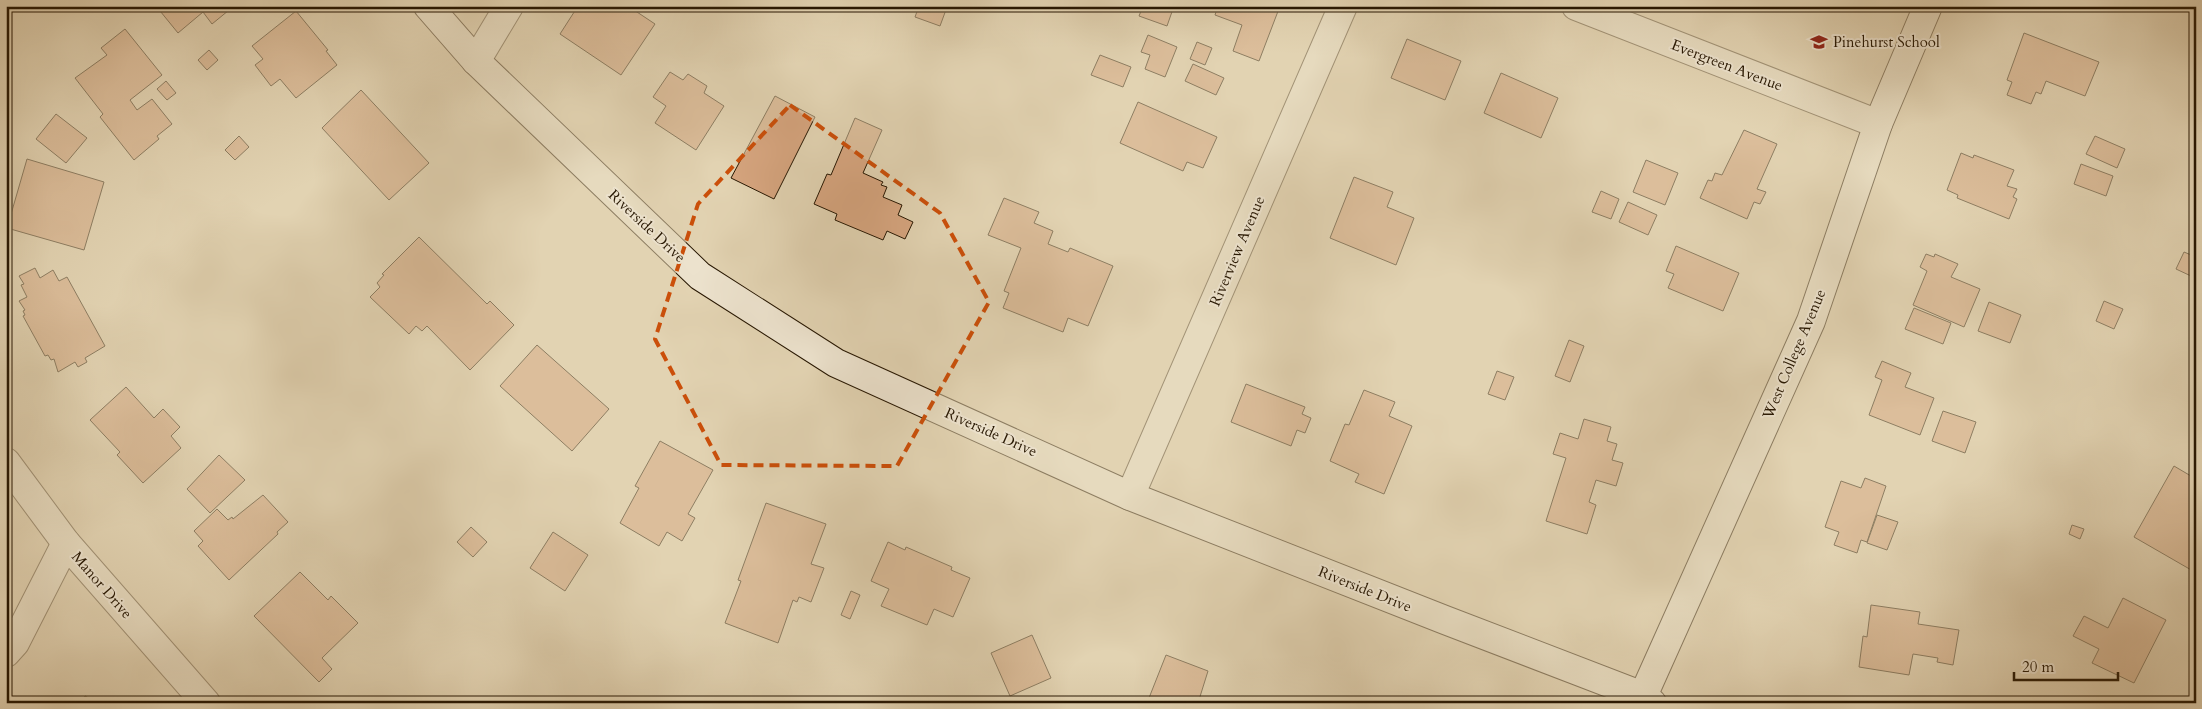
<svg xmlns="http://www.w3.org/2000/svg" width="2202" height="709" font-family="Cardo,serif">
	<rect width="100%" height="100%" fill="#e2d3b2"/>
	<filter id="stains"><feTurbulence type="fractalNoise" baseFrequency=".004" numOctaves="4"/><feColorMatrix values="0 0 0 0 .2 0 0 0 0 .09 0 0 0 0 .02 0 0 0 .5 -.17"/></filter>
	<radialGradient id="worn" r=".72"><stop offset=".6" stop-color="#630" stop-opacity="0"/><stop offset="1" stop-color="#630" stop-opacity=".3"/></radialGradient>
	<g fill="#d6a57f" stroke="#271702">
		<path d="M156 6H234L212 24 203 12 178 33Z"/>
		<path d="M578 6H628L655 24 621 75 560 34Z"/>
		<path d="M919 6 947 7 940 26 915 17Z"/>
		<path d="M1143 6H1174L1167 26 1139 16Z"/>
		<path d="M1218 6H1280L1259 61 1233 51 1242 25 1215 15Z"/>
		<path d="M296 11 328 50 326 51 337 65 296 98 280 79 271 86 255 65 263 59 252 46Z"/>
		<path d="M125 29 162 75 130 100 137 110 152 99 172 124 157 136 159 139 134 160 100 117 103 114 75 78 107 55 101 48Z"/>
		<path d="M2024 33 2099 62 2085 96 2046 81 2041 94 2036 92 2031 104 2007 95 2012 82 2007 80Z"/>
		<path d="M1148 35 1177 47 1165 77 1145 69 1150 55 1141 52Z"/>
		<path d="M1407 39 1461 61 1445 100 1391 78Z"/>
		<path d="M1197 42 1212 48 1205 65 1190 59Z"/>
		<path d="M209 50 218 60 207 70 198 60Z"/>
		<path d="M1100 55 1131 67 1123 87 1091 75Z"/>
		<path d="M1193 64 1224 78 1216 95 1185 81Z"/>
		<path d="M670 72 683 80 688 74 707 86 704 93 724 106 696 150 655 123 666 106 653 97Z"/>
		<path d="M1501 73 1558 98 1541 138 1484 113Z"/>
		<path d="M166 81 176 93 167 100 157 89Z"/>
		<path d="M361 90 429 163 389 200 322 128Z"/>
		<path d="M775 96 815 117 774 199 731 178Z"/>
		<path d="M1138 102 1217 137 1203 168 1187 162 1183 171 1120 143Z"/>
		<path d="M56 114 87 138 66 163 36 139Z"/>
		<path d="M855 118 882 130 863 173 883 182 881 185 887 187 883 197 902 205 898 215 913 222 905 239 887 231 883 240 835 220 837 214 814 204 827 174 831 175Z"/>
		<path d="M1744 130 1777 144 1757 189 1766 192 1760 204 1754 202 1747 219 1700 198 1708 180 1712 181 1715 173 1722 175Z"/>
		<path d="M239 136 249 147 235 160 225 150Z"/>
		<path d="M2095 136 2125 149 2117 168 2086 154Z"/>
		<path d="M1961 153 1973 158 1974 155 2014 170 2007 186 2017 189 2013 197 2017 199 2009 219 1957 198 1958 195 1947 190Z"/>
		<path d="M27 159 104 182 84 250 7 228Z"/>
		<path d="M1646 160 1678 173 1665 205 1633 192Z"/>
		<path d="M2081 164 2113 176 2106 196 2074 184Z"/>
		<path d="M1354 177 1393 192 1387 207 1414 218 1396 265 1330 238Z"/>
		<path d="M1601 191 1619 199 1611 219 1592 212Z"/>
		<path d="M1004 198 1039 212 1034 223 1053 231 1048 244 1068 252 1070 248 1113 266 1088 326 1068 318 1063 332 1003 308 1009 293 1004 291 1021 248 988 235Z"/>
		<path d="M1628 202 1657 215 1648 235 1619 222Z"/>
		<path d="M2196 226V240L2191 238Z"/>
		<path d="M419 237 487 304 490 301 514 325 470 370 427 326 422 331 416 326 409 334 370 297 380 287 377 283 384 275 382 274Z"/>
		<path d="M1676 246 1739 273 1723 311 1668 288 1674 274 1666 271Z"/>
		<path d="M2184 252 2196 257V264L2191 276 2176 269Z"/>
		<path d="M1926 254 1934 257 1935 254 1958 264 1951 277 1980 289 1964 327 1913 305 1927 271 1920 267Z"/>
		<path d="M35 268 40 278 53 270 59 281 67 277 105 346 85 358 87 362 78 367 75 362 58 372 54 359 51 360 48 355 45 356 23 316 25 315 23 311 25 310 19 301 27 297 21 285 24 284 19 276Z"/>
		<path d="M2104 301 2123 309 2114 329 2096 321Z"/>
		<path d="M1989 302 2021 315 2010 343 1978 331Z"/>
		<path d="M1914 308 1951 323 1943 344 1905 329Z"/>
		<path d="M1569 340 1584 346 1570 382 1555 376Z"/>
		<path d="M537 345 609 409 572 451 500 386Z"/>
		<path d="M1882 361 1911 373 1905 387 1934 398 1920 435 1869 415 1882 380 1875 377Z"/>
		<path d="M1497 371 1514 377 1505 400 1488 394Z"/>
		<path d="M1246 384 1305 407 1302 414 1311 418 1305 433 1297 430 1291 446 1231 422Z"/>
		<path d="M126 387 154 418 163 409 180 427 171 436 181 448 143 483 117 455 120 452 90 420Z"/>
		<path d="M1364 390 1395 402 1389 416 1412 426 1384 494 1355 482 1359 474 1330 461 1345 424 1349 425Z"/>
		<path d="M1943 411 1976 422 1965 453 1932 441Z"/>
		<path d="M1584 419 1611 427 1607 441 1617 444 1612 460 1623 463 1616 486 1596 480 1589 502 1596 505 1587 534 1546 521 1566 458 1553 454 1560 433 1578 439Z"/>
		<path d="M2196 438V451L2191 449Z"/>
		<path d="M660 441 713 470 688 514 695 518 682 541 667 532 659 546 620 523 639 488 635 486Z"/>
		<path d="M219 455 245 480 210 513 187 489Z"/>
		<path d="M2174 466 2196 479V567L2193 571 2134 537Z"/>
		<path d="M1865 478 1886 486 1867 542 1861 540 1857 553 1834 545 1839 532 1825 527 1841 481 1861 488Z"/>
		<path d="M263 495 288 522 277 532 278 534 229 580 198 546 203 541 194 531 217 509 228 520 232 517 233 519Z"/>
		<path d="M766 503 826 524 811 564 824 568 811 602 799 597 797 602 793 600 778 643 725 623 741 581 738 580Z"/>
		<path d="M1877 515 1898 522 1887 550 1867 543Z"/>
		<path d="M2072 525 2084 529 2080 539 2069 534Z"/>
		<path d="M471 527 487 542 473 557 457 542Z"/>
		<path d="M553 532 588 555 565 591 530 568Z"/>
		<path d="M888 542 905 550 906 547 952 567 951 570 970 578 953 617 934 609 927 625 881 606 889 589 871 581Z"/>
		<path d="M300 572 328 600 331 596 358 623 322 658 332 669 319 682 254 616Z"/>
		<path d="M851 591 860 595 850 619 841 615Z"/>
		<path d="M2123 598 2166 620 2134 683 2092 663 2099 649 2073 636 2084 616 2108 628Z"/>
		<path d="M1871 605 1920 612 1918 624 1959 630 1953 665 1937 662 1938 658 1913 654 1909 675 1859 667 1863 636 1867 637Z"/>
		<path d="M1032 635 1051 678 1010 696 991 653Z"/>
		<path d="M1166 655 1208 671 1198 703H1147Z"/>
		<path d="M85 696 98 703H81Z"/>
	</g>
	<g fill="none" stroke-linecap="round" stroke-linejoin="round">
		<g stroke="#56462e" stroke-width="30">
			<g id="street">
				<path d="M1576 6 1878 124"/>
				<path d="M476 61 509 6"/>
				<path d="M6 462 66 543 206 703"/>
				<path d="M1130 496 1343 6"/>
				<path d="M6 653 15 643 66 543"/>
			</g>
		</g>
		<g stroke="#271702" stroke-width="30">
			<g id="secondary">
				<path d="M428 6 476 61 700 276 836 363 1130 496 1445 620 1643 696 1652 703"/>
				<path d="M1643 696 1811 321 1878 124 1928 6"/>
			</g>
		</g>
		<use href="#street" stroke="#ece2cd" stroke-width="28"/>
		<use href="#secondary" stroke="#ece2cd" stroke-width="28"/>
	</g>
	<path d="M0 0H2202V709H0ZM790 105 940 213 989 302 897 466 721 465 655 339 698 204Z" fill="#e2d3b2" fill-opacity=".55" fill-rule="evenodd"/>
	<path fill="none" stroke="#cb4f0a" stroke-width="4" stroke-dasharray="10 6" stroke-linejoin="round" d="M790 105 940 213 989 302 897 466 721 465 655 339 698 204Z"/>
	<defs>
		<g id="school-bare" transform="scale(1.35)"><path d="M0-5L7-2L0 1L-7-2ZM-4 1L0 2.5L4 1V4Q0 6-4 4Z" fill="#8f2418" stroke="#ece2cd" stroke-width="2.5" paint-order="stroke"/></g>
	</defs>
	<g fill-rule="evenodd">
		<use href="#school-bare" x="1819" y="42"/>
	</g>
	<g text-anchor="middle" stroke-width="4" stroke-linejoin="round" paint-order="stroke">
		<g font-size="15" fill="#271702" stroke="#ece2cd" text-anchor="start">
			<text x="1833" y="47">Pinehurst School</text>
		</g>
		<g font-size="15" fill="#271702" stroke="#ece2cd">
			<text transform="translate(1727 65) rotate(21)" y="5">Evergreen Avenue</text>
			<text transform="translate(647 226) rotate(43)" y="5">Riverside Drive</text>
			<text transform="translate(1237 251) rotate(-67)" y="5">Riverview Avenue</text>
			<text transform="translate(1794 354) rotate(-67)" y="5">West College Avenue</text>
			<text transform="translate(991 432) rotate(24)" y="5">Riverside Drive</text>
			<text transform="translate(102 585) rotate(49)" y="5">Manor Drive</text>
			<text transform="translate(1365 589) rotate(22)" y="5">Riverside Drive</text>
		</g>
	</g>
	<rect width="2202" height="709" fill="none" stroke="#e2d3b2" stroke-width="25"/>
	<rect x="8" y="8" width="2187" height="694" fill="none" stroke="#271702" stroke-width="2.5"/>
	<rect x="12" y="12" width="2177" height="684" fill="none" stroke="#271702"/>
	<path d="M2014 672v8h104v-8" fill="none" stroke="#271702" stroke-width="2.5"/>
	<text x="2022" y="672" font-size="15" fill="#271702" stroke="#ece2cd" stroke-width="4" paint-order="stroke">20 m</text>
	<rect width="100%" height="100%" filter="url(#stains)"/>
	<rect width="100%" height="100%" fill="url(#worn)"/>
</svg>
